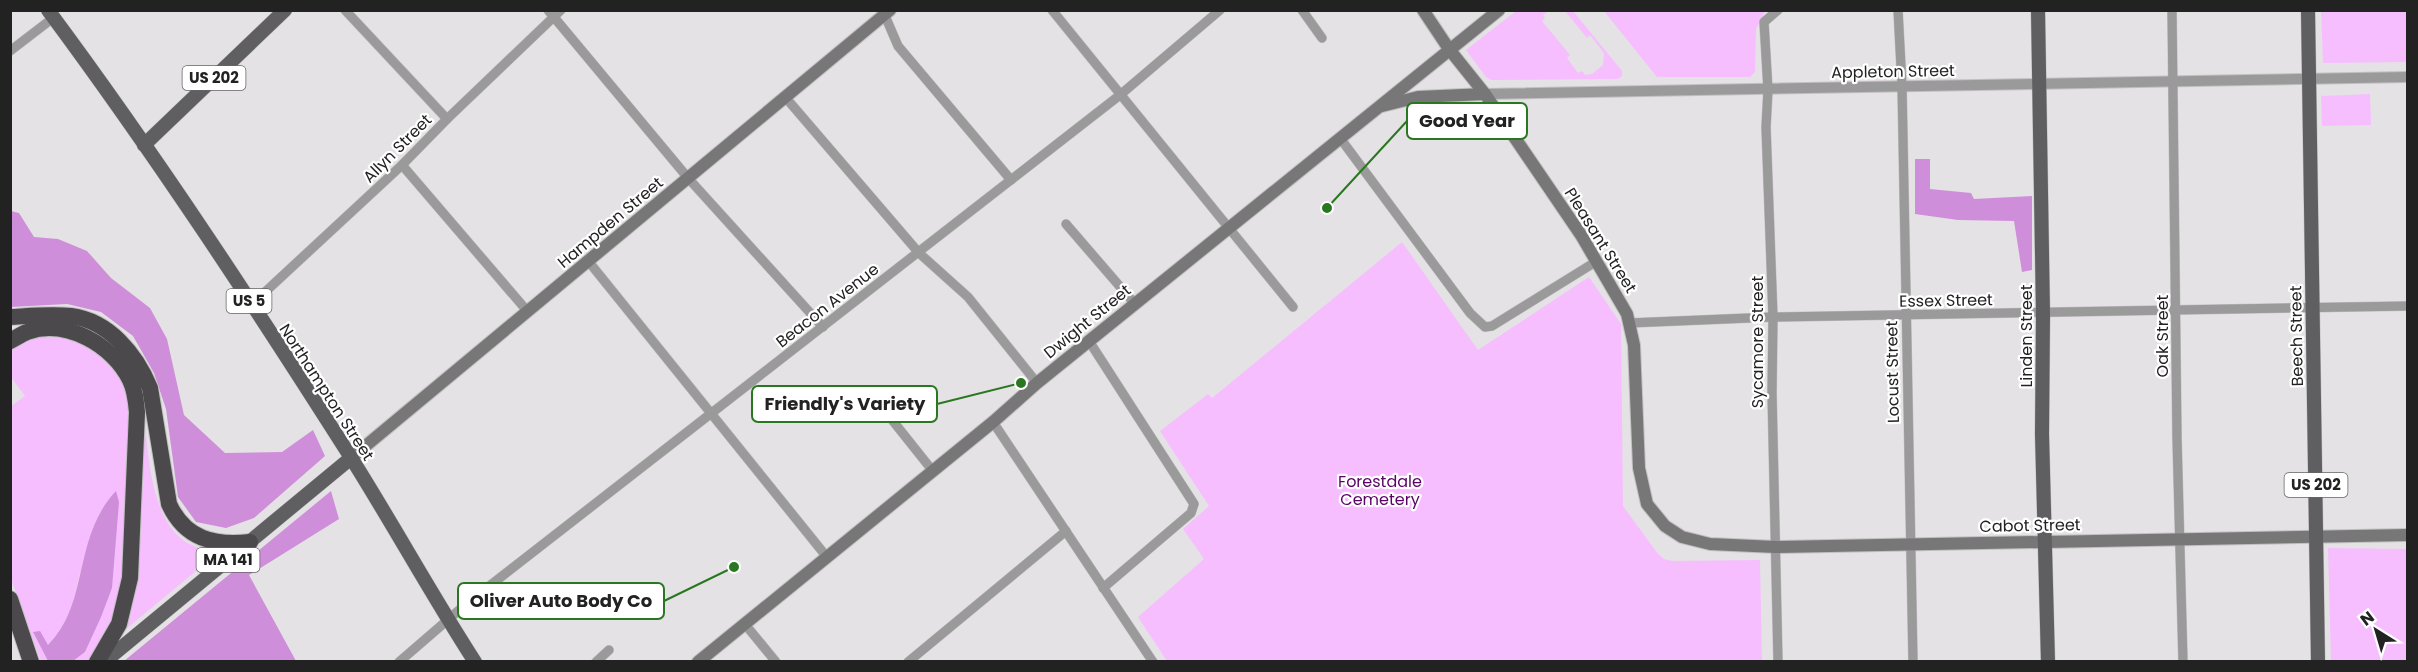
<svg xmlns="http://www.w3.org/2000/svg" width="2418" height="672" font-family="Poppins,sans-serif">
	<rect width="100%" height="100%" fill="#e5e2e5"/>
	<g fill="#f6beff">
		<path d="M1516 11H1548L1543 15 1545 18 1542 21 1570 55 1567 58 1578 73 1582 71 1585 75 1592 74 1603 65 1604 53 1590 35 1587 38 1565 11H1573L1622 71V76L1618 79 1491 80 1486 77 1466 50Z"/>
		<path d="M1604 11H1765L1756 29 1755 72 1750 77H1657Z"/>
		<path d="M2321 11H2407V62L2323 63Z"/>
		<path d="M2370 94 2371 125 2322 126 2321 96Z"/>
		<path d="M1402 242 1478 350 1589 277 1621 324 1623 506 1658 554 1664 559 1672 561 1760 560 1762 661H1167L1138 617 1204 559 1183 529 1209 506 1160 431 1208 394 1212 398Z"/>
		<path d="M43 334C53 335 66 335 75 338 106 348 121 377 132 405 130 440 128 475 127 510 124 567 126 616 87 661H73L85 652 112 588 80 572C74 600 69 624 48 645L33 632 48 661H41L11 579V406L25 396 11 377V345Z"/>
		<path d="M145 424C150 472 154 554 221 550L119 635Z"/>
		<path d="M2328 548 2407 549V661H2331Z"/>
	</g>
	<g fill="#cf8eda">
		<path d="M1915 159H1930V189L1971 193 1974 199 2032 196V270L2022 272 2014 221 1958 220 1915 214Z"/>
		<path d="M11 211 19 213 34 237 58 239 87 251 111 278 150 308 167 339 184 415 225 453 282 452 313 430 325 456 254 518 226 528 196 522 178 497 166 409 154 373 133 336 101 312 67 304 11 307Z"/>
		<path d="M116 491 119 502 112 588 101 617 85 652 73 661H48L33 632 40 631 48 645C90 603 72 538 116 491Z"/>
		<path d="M331 491 339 519 249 575 296 661H124Z"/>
	</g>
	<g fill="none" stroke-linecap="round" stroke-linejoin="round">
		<g stroke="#c2bfc2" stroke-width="10">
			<g id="minor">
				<path d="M345 10 447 119"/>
				<path d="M548 10 688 178 823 327"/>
				<path d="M1052 10 1293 307"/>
				<path d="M1302 10 1322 38"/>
				<path d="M1898 10 1902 86 1913 662"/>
				<path d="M2172 10 2177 438 2183 662"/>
				<path d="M883 11 898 46 1011 180"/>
				<path d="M10 51 53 18"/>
				<path d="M786 98 919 253 968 297 1037 383"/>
				<path d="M1340 138 1470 313 1485 327 1492 326 1597 261"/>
				<path d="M402 165 528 312"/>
				<path d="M1066 224 1135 304"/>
				<path d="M589 262 826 556"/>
				<path d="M251 305 402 165 447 119 561 10"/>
				<path d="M1629 323 1773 317 2408 306"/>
				<path d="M1089 341 1194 504 1191 513 1103 588"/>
				<path d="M877 401 932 470"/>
				<path d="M993 422 1153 662"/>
				<path d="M744 623 776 662"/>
				<path d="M399 662 465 605 1120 95 1220 10"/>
				<path d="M596 662 609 650"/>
				<path d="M908 662 1066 531"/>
				<path d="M1778 662 1772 393 1773 317 1766 127 1768 90 1764 22 1778 10"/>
			</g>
		</g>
		<g stroke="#c2bfc2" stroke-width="12">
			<path id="tertiary" d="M1485 94 2408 77"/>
		</g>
		<g stroke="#c2bfc2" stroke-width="14">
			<g id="secondary">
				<path d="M1423 10 1449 49 1485 94 1581 235 1627 314 1634 345 1639 468 1647 504 1665 526 1682 537 1710 544 1776 547 2408 535"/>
				<path d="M1382 106 1418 97 1485 94"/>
				<path d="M351 458 890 10"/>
				<path d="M698 662 993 422 1037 383 1499 10"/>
			</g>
		</g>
		<g stroke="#c2bfc2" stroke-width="15">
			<g id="primary">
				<path d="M48 10C155 154 254 305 350 456 393 524 431 594 475 662"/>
				<path d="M2038 10 2043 314 2042 434 2048 662"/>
				<path d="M2308 10 2318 662"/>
				<path d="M144 145 285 10"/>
				<path d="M104 662 351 458"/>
			</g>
		</g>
		<g stroke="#c2bfc2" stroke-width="18">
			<g id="motorway">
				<path d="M10 317C30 316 52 314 71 316 109 321 136 354 150 388L169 504C185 539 214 546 250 542"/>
				<path d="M10 341C16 338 22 334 27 332 66 318 113 345 130 380 135 390 136 401 137 412L130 578 119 624 97 662"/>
				<path d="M10 599 31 662"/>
			</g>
		</g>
		<use href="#minor" stroke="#9b9a9b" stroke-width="9"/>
		<use href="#tertiary" stroke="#9b9a9b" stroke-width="10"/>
		<use href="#secondary" stroke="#787778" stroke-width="12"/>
		<use href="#primary" stroke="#5f5e60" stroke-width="14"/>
		<use href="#motorway" stroke="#4b494b" stroke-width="16"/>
	</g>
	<g text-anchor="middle" stroke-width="4.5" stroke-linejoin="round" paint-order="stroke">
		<g fill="#fff" stroke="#656465" stroke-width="1.5">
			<rect x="182.5" y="66" width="63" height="24" rx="4.5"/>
			<rect x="226.5" y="289" width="45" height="24" rx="4.5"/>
			<rect x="2284.5" y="473" width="63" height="24" rx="4.5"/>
			<rect x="196.5" y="548" width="63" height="24" rx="4.5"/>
		</g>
		<g font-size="15" font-weight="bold" fill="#232223">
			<text x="214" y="83">US 202</text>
			<text x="249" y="306">US 5</text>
			<text x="2316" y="490">US 202</text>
			<text x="228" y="565">MA 141</text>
		</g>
		<g font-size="16" fill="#232223" stroke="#fff">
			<text transform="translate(1893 71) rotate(-1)" y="6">Appleton Street</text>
			<text transform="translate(397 148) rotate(-45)" y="6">Allyn Street</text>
			<text transform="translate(610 222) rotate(-40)" y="6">Hampden Street</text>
			<text transform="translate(1601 240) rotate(58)" y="6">Pleasant Street</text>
			<text transform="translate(1946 300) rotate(-1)" y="6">Essex Street</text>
			<text transform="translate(827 305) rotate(-38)" y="6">Beacon Avenue</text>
			<text transform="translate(1087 321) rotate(-39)" y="6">Dwight Street</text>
			<text transform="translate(2026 336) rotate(-90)" y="6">Linden Street</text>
			<text transform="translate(2162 336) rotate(-90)" y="6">Oak Street</text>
			<text transform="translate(2296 336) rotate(-91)" y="6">Beech Street</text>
			<text transform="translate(1757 342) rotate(-90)" y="6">Sycamore Street</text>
			<text transform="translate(1892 372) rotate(-91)" y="6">Locust Street</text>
			<text transform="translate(327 392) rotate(57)" y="6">Northampton Street</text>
			<text transform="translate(2030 525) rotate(-1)" y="6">Cabot Street</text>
		</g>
		<g font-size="16" fill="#5a0366" stroke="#fff">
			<text x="1380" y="487">Forestdale<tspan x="1380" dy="18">Cemetery</tspan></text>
		</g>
	</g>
	<path fill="none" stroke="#297821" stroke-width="2" d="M1327 208L1407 121M1021 383L937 404M734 567L664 601"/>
	<g fill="#297821" stroke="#fff" stroke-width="2">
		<circle cx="1327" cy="208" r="6"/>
		<circle cx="1021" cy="383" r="6"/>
		<circle cx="734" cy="567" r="6"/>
	</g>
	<g fill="#fff" stroke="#297821" stroke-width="2">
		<rect x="1407" y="103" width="120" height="36" rx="6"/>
		<rect x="752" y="386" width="185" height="36" rx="6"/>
		<rect x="458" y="583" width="206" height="36" rx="6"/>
	</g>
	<g font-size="18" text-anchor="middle" font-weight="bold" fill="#232223">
		<text x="1467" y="127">Good Year</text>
		<text x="845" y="410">Friendly's Variety</text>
		<text x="561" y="607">Oliver Auto Body Co</text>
	</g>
	<rect width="2418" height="672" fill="none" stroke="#232223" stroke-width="24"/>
	<g transform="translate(2376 630) rotate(323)" stroke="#ffffff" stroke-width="4.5" paint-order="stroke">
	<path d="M0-4.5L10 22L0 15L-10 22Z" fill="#232223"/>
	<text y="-9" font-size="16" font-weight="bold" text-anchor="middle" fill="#232223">N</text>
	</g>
</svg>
